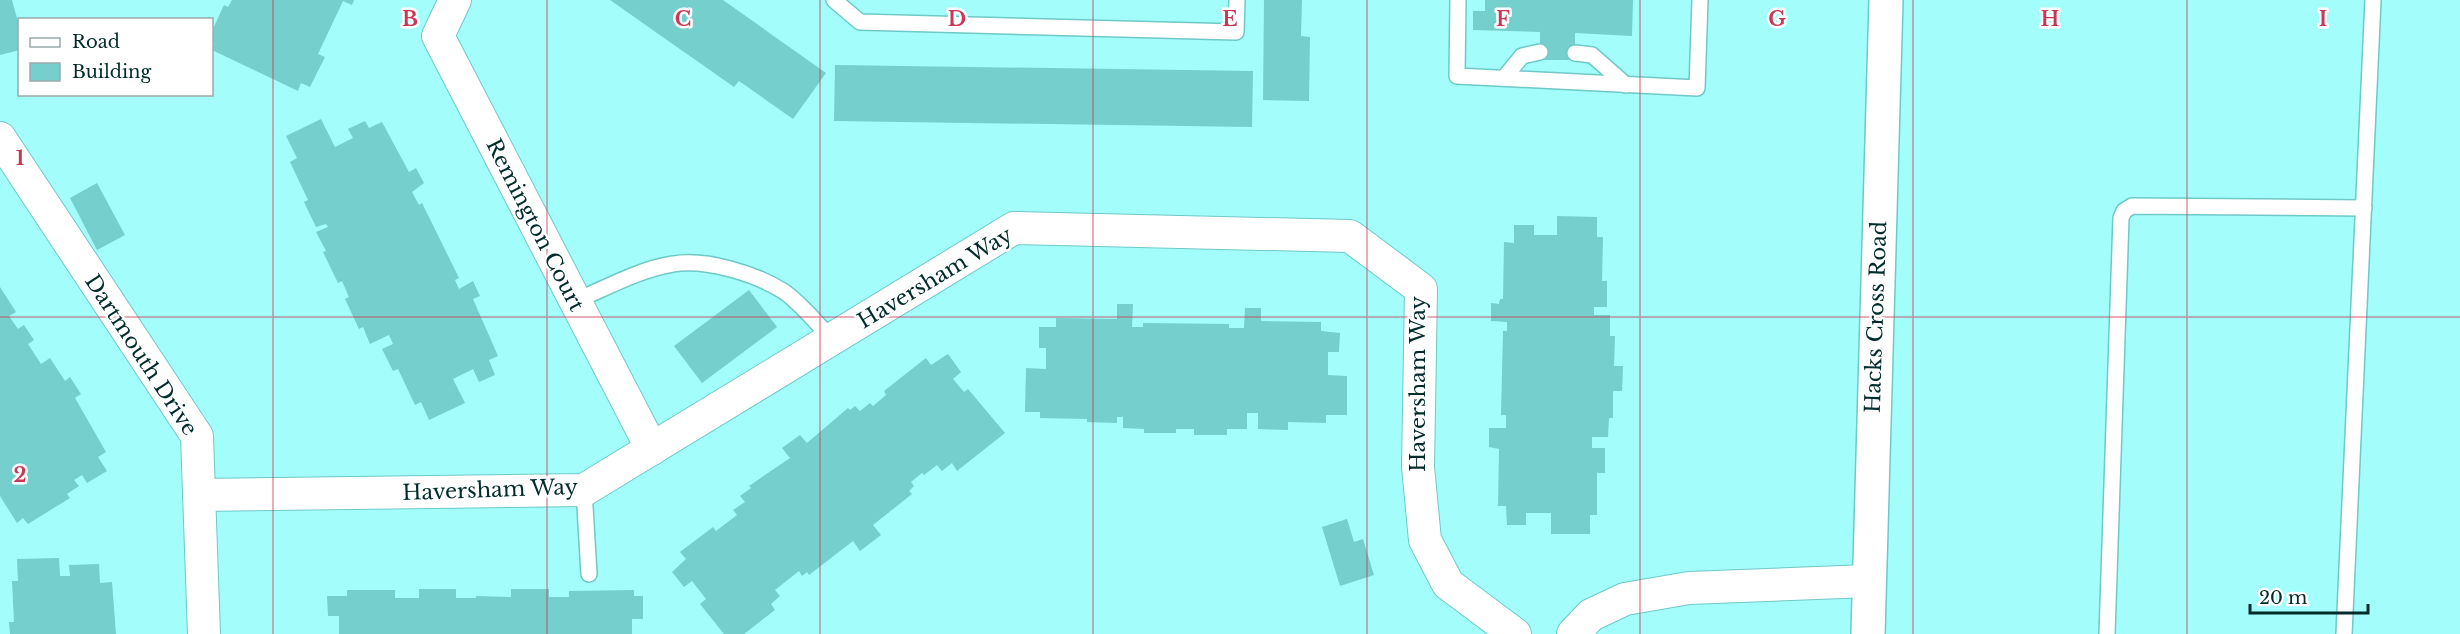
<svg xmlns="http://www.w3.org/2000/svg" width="2460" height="634" font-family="'Libre Baskerville',serif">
	<rect width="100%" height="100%" fill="#a2fdfb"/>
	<g fill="#74cfcd">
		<path d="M0 0H12L20 29V50L0 55Z"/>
		<path d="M232 0H354L352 5 343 1 318 54 325 57 310 87 301 83 298 91 212 50 214 43 212 41V31L224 5 228 7Z"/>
		<path d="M610 0H723L826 73 793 119 739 81 734 87Z"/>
		<path d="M1264 0H1302L1301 36 1310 37 1309 101 1263 100Z"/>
		<path d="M1485 0H1633L1632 36 1575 33V60H1540V32L1473 30V11H1485Z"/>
		<path d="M835 65 1253 71 1252 127 834 121Z"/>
		<path d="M321 119 335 147 353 138 348 129 365 121 369 128 382 122 409 172 416 168 424 183 412 192 419 205 422 203 459 278 455 280 459 289 473 281 480 296 473 299 498 356 489 360 495 375 479 382 473 369 453 379 465 403 429 420 421 402 415 405 398 369 393 371 382 349 393 344 389 335 370 344 363 327 359 329 345 299 349 297 342 281 338 283 323 252 326 251 316 232 328 227 326 224 316 227 304 202 308 200 290 162 297 158 286 136Z"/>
		<path d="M97 183 125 235 97 250 70 198Z"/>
		<path d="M1557 216 1597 217V237H1603L1602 281H1607V307H1594V315H1610V336H1615L1614 366H1623L1622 391H1613V418H1609L1608 437H1592V448H1605V473H1597V515H1590V534H1551V513H1526V525H1507L1506 506H1498L1499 449 1489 447V428H1506V415H1501L1503 331H1507V322L1491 321V303L1499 304 1500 299H1503L1504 242 1514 243V225H1534V235H1557Z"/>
		<path d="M0 287 16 312 9 316 18 329 24 325 34 340 28 344 41 364 50 358 65 381 70 377 81 394 75 398 106 452 98 457 107 471 87 483 82 475 74 480 79 486 67 494 70 498 28 524 23 518 17 523 0 496Z"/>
		<path d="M749 290 777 327 702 383 674 346Z"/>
		<path d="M1117 304H1133L1132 327H1143V323L1229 324V328H1244L1245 308H1261V321L1321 322V331L1340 333 1339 352H1328V375L1347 376V415H1326V423L1288 422V430L1258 429V413H1247V429H1227V435H1194V429H1176V433H1144V429L1123 428V417H1117V423L1087 422V419L1040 418V412H1025L1026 368 1046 369V348H1039V327H1056V318L1117 319Z"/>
		<path d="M948 354 961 372 953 379 964 392 968 389 1005 433 957 471 952 463 942 471 937 465 924 475 922 473 911 482 914 486 909 491 912 494 873 525 881 535 860 551 853 541 809 575 807 572 802 576 799 571 775 590 780 596 771 604 775 610 744 634H724L700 604 706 599 692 581 684 587 672 572 686 559 680 552 713 527 716 531 737 515 733 510 745 502 740 496 751 488 749 486 790 458 782 448 800 435 807 443 848 408 850 410 855 406 860 411 870 403 873 406 886 395 884 391 926 358 931 365Z"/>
		<path d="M1347 519 1354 542 1363 539 1374 575 1340 586 1322 527Z"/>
		<path d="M59 558 60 576H70L69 565 99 564 100 583 112 582 116 634H10L9 622H14L12 581H18L17 559Z"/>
		<path d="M419 589H456V598H476V596L511 597V589H549V597H569V591L634 590V596H643V619H632V634H339V616H328L327 596H347V590H395V598H419Z"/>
	</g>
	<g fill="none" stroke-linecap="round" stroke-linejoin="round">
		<g stroke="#6fc9c7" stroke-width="18">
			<g id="service">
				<path d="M834 0 860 22 1236 32 1237 0"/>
				<path d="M1458 0 1457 76 1697 88 1700 0"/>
				<path d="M1575 53 1592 55 1626 85"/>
				<path d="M1504 78 1522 56 1540 52"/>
				<path d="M575 301C606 288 640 269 673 264 705 258 756 274 783 291 800 302 818 325 832 339"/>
				<path d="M584 490 589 574"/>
				<path d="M2107 634 2121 218 2124 211 2132 206 2364 208"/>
				<path d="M2344 634 2373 0"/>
			</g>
		</g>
		<g stroke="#6fc9c7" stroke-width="34">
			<g id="minor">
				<path d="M455 0 438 36 652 449"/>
				<path d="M0 138 197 436 204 634"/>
				<path d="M199 495 584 490 1014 228 1350 236 1421 289 1418 467 1425 540 1448 584 1515 634"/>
				<path d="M1573 634 1591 615 1625 599 1689 588 1868 581"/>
			</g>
		</g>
		<g stroke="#6fc9c7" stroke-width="36">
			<path id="secondary" d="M1868 634 1886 0"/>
		</g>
		<use href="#service" stroke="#fff" stroke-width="15"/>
		<use href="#minor" stroke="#fff" stroke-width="32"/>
		<use href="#secondary" stroke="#fff" stroke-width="33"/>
	</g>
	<path fill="none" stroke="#c83855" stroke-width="1.5" stroke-opacity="0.55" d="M273 0V634M547 0V634M820 0V634M1093 0V634M1367 0V634M1640 0V634M1913 0V634M2187 0V634M0 317H2460"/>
	<g text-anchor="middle" stroke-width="5" stroke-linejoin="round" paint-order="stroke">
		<g font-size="21" fill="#022c2b" stroke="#fff">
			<text transform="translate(535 225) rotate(63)" y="7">Remington Court</text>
			<text transform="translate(935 278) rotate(-31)" y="7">Haversham Way</text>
			<text transform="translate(1876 317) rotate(-88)" y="7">Hacks Cross Road</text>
			<text transform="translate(141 355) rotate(57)" y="7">Dartmouth Drive</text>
			<text transform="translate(1418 384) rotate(-90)" y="7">Haversham Way</text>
			<text transform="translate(490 490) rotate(-2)" y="7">Haversham Way</text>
		</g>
	</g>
	<g font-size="20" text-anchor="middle" font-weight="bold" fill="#c83855" stroke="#fff" stroke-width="5" stroke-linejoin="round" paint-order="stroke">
		<text x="410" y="26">B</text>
		<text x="683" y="26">C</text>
		<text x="957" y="26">D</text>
		<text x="1230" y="26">E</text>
		<text x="1503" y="26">F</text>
		<text x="1777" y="26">G</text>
		<text x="2050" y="26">H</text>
		<text x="2323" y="26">I</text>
		<text x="20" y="165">1</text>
		<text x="20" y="482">2</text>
	</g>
	<rect x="18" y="18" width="195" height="78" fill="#ffffff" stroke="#9aabaa" stroke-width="1.5"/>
	<rect x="30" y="38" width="30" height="9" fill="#ffffff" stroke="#9aabaa" stroke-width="1.5"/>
	<text x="72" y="48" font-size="18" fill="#022c2b">Road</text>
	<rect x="30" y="63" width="30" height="18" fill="#74cfcd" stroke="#9aabaa" stroke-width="1.5"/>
	<text x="72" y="78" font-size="18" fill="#022c2b">Building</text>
	<path d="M2250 604v9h118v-9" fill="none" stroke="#022c2b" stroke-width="3"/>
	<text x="2259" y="604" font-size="18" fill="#022c2b" stroke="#ffffff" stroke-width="4.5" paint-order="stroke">20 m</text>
</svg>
